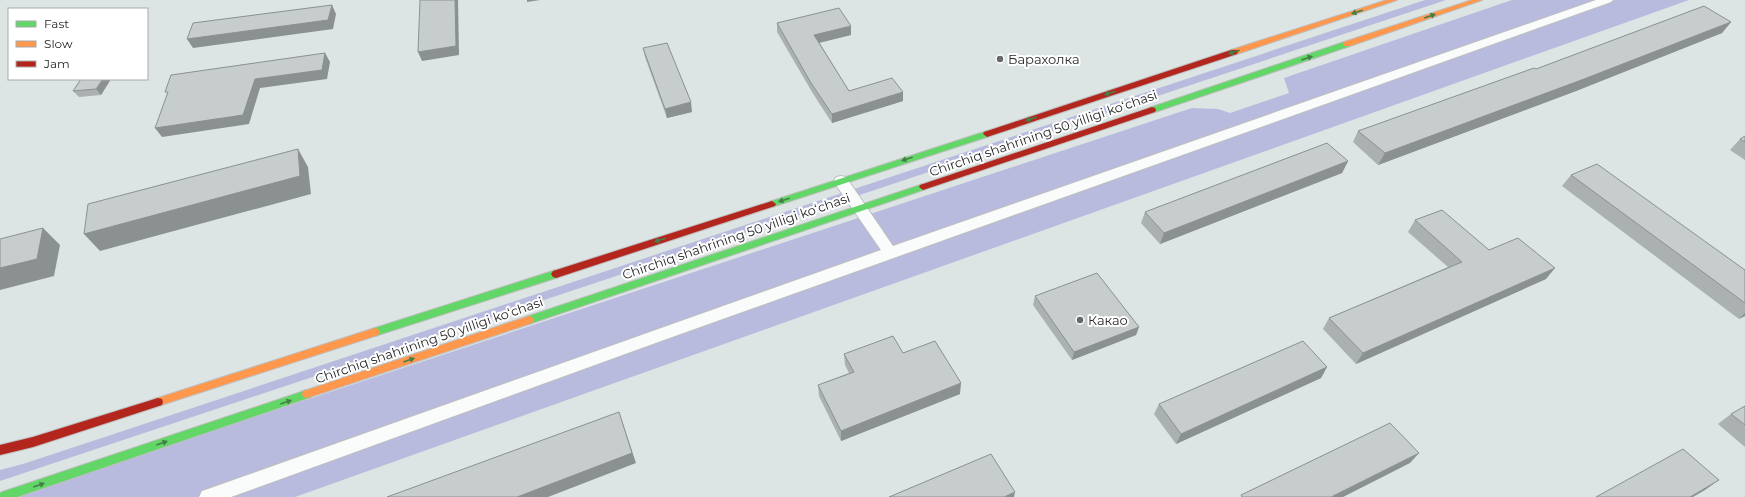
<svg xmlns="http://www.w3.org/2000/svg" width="1745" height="497" font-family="Montserrat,sans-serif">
	<rect width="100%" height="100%" fill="#dce4e4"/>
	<g fill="#b8bbde">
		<path d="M1425 0H1446L0 481V470L23 464Z"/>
		<path d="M1512 0H1689L295 497H11L1192 108 1218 109 1230 113 1289 93 1284 78Z"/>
	</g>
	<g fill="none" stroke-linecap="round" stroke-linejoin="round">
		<g stroke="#bebfbe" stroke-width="2">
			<path id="street" d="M1596 0H1613L1611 2 661 341 231 497H199L202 491 208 489 881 250 836 185 834 181 836 177 841 176 846 177 893 246Z"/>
		</g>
		<g stroke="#bebfbe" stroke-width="2">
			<g id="fast">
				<path d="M1344 42H1350L1351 44 1350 46 1155 112H1149L1148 110 1149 108Z"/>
				<path d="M987 131 991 134 990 136 775 206 772 207 768 204 769 202Z"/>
				<path d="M923 184 927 187 926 189 529 324 526 323 524 320 526 317Z"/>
				<path d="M556 270 559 271 561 274 559 277 375 336 372 335 370 332 372 329 375 328Z"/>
				<path d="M307 390 311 391 312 394 311 397 17 497H0V493L2 492Z"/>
			</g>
		</g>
		<g stroke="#bebfbe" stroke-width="2">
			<g id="slow">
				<path d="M1387 0H1397L1237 54H1231L1230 52 1231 50Z"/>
				<path d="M1472 0H1482L1350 46H1344L1343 44 1344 42Z"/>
				<path d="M529 316 532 317 534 320 532 323 307 398 303 397 302 394 303 391 307 390Z"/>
				<path d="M375 328 378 329 380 332 378 335 158 406 154 405 153 402 154 399 158 398Z"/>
			</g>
		</g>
		<g stroke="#bebfbe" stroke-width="2">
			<g id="jam">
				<path d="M1231 50H1237L1238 52 1237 54 990 136 987 137 983 134 984 132Z"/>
				<path d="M1152 107 1155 108 1156 110 1155 112 926 189 923 190 919 187 920 185Z"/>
				<path d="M772 201 776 204 775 206 556 278 553 277 551 274 553 271Z"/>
				<path d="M158 398 162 399 163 402 162 405 33 447 0 455V445L33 437Z"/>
			</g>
		</g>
		<use href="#street" fill="#fafbfb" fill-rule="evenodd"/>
		<use href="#fast" fill="#63d668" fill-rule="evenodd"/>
		<use href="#slow" fill="#ff974d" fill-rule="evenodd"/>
		<use href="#jam" fill="#b3261e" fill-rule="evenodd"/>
	</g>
	<g fill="#abb0b0">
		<path d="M1731 22 1722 33 1576 91 1378 165 1353 142 1358 131Z"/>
		<path d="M777 23 851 35 819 42 849 91 903 92V101L832 123 812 92 777 32Z"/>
		<path d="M643 48 692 112 667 118 645 57Z"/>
		<path d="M81 79H111L101 95 79 97 73 91Z"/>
		<path d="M1745 136V160L1730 150 1740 139Z"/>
		<path d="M1348 161 1342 173 1160 244 1141 223 1145 212Z"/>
		<path d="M1571 175 1745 270V316L1739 319 1562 186Z"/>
		<path d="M1415 220 1489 250 1546 279 1356 364 1323 329 1329 318 1448 267 1408 232Z"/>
		<path d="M1035 296 1139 327 1136 335 1072 360 1033 305Z"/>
		<path d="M903 353 960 394 841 441 819 396 818 385 849 373 845 365 844 354Z"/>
		<path d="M1327 367 1321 378 1176 444 1154 414 1159 404Z"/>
		<path d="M1745 406V447L1718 424 1731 414Z"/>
	</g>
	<g fill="#8b9090">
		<path d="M455 0H458L459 55 422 61 418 52Z"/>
		<path d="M527 0H540L527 2Z"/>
		<path d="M332 5 336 14 333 29 193 48 187 39Z"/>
		<path d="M1731 22 1722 33 1576 91 1378 165 1385 153Z"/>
		<path d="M851 26V35L815 44 814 35Z"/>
		<path d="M325 53 330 62 327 79 260 88 249 124 162 137 155 128 255 79Z"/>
		<path d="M103 79H111L101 95 96 89Z"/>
		<path d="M903 92V101L832 123V114Z"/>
		<path d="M691 102 692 112 667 118 665 109Z"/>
		<path d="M298 149 308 167 311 194 100 251 84 234Z"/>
		<path d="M1348 161 1342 173 1160 244 1164 233Z"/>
		<path d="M43 228 60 245 54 276 0 290V268Z"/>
		<path d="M1555 268 1546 279 1356 364 1363 353Z"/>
		<path d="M1745 313V316L1739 319Z"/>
		<path d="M1139 327 1136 335 1072 360 1074 352Z"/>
		<path d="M1327 367 1321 378 1176 444 1181 434Z"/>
		<path d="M961 383 960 394 841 441V431Z"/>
		<path d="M619 412 636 463 548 497H517Z"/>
		<path d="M1419 453 1410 463 1343 497H1331Z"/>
		<path d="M1719 480 1705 490 1693 497H1690Z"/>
		<path d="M1015 492 1014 497H1004Z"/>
	</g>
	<g fill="#c7cdcd" stroke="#8b9090">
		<path d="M420 0H455L456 46 418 52Z"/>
		<path d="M332 5 328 20 187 39 193 23Z"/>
		<path d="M1704 6 1731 22 1584 79 1385 153 1358 131 1534 68 1536 69Z"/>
		<path d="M839 8 851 26 814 35 849 91 892 78 903 92 832 114 811 83 777 23Z"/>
		<path d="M667 43 691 102 665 109 643 48Z"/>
		<path d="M325 53 322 70 255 79 243 115 155 128 168 92H165L171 75Z"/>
		<path d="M81 79H103L96 89 73 91Z"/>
		<path d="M1745 136V142L1740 139Z"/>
		<path d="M1327 143 1348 161 1164 233 1145 212Z"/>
		<path d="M298 149 300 176 84 234 88 204Z"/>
		<path d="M1597 164 1745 270V303L1571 175Z"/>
		<path d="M1442 210 1489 250 1518 238 1555 268 1363 353 1329 318 1462 262 1415 220Z"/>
		<path d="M43 228 37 259 0 268V239Z"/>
		<path d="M1097 273 1139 327 1074 352 1035 296Z"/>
		<path d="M893 336 903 353 935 341 961 383 841 431 818 385 854 372 844 354Z"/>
		<path d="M1303 341 1327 367 1181 434 1159 404Z"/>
		<path d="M1745 406V425L1731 414Z"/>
		<path d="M619 412 632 453 517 497H387Z"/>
		<path d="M1390 423 1419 453 1331 497H1242L1241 495Z"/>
		<path d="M1683 449 1719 480 1690 497H1596Z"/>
		<path d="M991 454 1015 492 1004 497H889Z"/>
	</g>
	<defs><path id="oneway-solid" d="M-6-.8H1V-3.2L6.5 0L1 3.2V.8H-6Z"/></defs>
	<g fill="#457e48">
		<use href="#oneway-solid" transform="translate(1357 12) rotate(162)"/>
		<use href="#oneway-solid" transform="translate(1430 16) rotate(-19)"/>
		<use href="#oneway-solid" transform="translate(1234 52) rotate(162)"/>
		<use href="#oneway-solid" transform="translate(1307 58) rotate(-19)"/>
		<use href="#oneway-solid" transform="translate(1110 93) rotate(162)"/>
		<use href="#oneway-solid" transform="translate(1031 119) rotate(162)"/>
		<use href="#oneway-solid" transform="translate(907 159) rotate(162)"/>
		<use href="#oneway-solid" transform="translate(784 200) rotate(162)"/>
		<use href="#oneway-solid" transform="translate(660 240) rotate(162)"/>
		<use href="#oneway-solid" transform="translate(409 360) rotate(-19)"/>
		<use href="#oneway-solid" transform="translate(286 402) rotate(-19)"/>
		<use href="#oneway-solid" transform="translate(162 443) rotate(-19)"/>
		<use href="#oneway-solid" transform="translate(39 485) rotate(-19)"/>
	</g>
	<g fill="#666969" stroke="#fff" stroke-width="1.5">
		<circle cx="1000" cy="59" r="4"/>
		<circle cx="1080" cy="320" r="4"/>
	</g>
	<g text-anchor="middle" stroke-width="4" stroke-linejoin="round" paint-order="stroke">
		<g font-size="13" fill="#272727" stroke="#fff" text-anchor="start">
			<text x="1008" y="64">Барахолка</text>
			<text x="1088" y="325">Какао</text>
		</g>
		<g font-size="13" fill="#272727" stroke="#fff">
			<text transform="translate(1043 133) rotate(-19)" y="5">Chirchiq shahrining 50 yilligi koʻchasi</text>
			<text transform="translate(736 236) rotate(-19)" y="5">Chirchiq shahrining 50 yilligi koʻchasi</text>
			<text transform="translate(429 340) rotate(-19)" y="5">Chirchiq shahrining 50 yilligi koʻchasi</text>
		</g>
	</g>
	<rect x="8" y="8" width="140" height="72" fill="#ffffff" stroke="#a9a9a9"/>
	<rect x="16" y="21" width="20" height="6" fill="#63d668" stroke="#a9a9a9"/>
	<text x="44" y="28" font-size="12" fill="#272727">Fast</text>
	<rect x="16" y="41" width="20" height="6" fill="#ff974d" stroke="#a9a9a9"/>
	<text x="44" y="48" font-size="12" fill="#272727">Slow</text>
	<rect x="16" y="61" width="20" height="6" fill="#b3261e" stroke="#a9a9a9"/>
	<text x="44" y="68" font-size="12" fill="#272727">Jam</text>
</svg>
